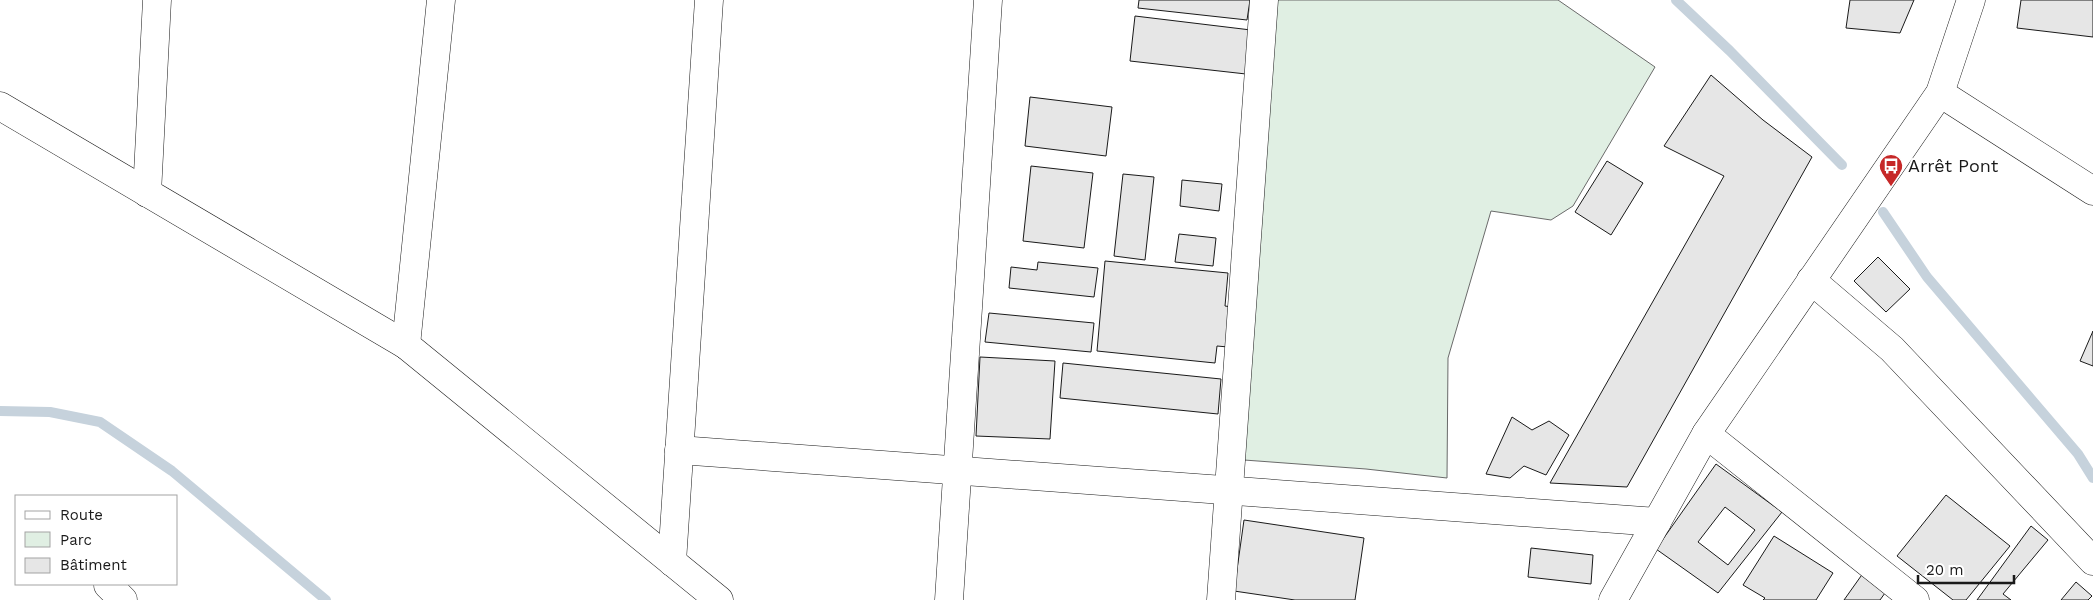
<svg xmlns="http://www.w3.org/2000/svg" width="2093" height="600" font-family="'Work Sans',sans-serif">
	<rect width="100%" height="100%" fill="#fff"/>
	<path fill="#e0efe3" stroke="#6a6a6a" d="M1271 0H1558L1655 67 1573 206 1551 220 1491 211 1448 358 1447 478 1366 469 1244 460Z"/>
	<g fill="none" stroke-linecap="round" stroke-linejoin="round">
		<g stroke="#c6d2dc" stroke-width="10">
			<path d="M1676 0 1730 51 1842 165"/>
			<path d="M1883 212 1927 277 2078 454 2093 478"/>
			<path d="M0 411 50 412 100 422 172 471 326 600"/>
		</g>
	</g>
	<g fill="#e6e6e6" stroke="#1a1a1a" fill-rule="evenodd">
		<path d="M1139 0H1250L1247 20 1138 8Z"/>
		<path d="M1850 0H1914L1900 33 1846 28Z"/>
		<path d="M2021 0H2093V37L2017 28Z"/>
		<path d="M1135 16 1251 30 1246 74 1130 61Z"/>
		<path d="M1711 75 1763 120 1812 157 1627 487 1550 483 1724 176 1664 146Z"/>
		<path d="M1030 97 1112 107 1106 156 1025 146Z"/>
		<path d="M1607 161 1643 183 1611 235 1575 212Z"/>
		<path d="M1031 166 1093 173 1084 248 1023 241Z"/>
		<path d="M1123 174 1154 177 1145 260 1114 256Z"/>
		<path d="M1182 180 1222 184 1219 211 1180 206Z"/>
		<path d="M1179 234 1216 238 1213 266 1175 262Z"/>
		<path d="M1878 257 1910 289 1886 312 1854 281Z"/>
		<path d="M1105 261 1228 273 1225 306 1232 307 1228 347 1217 346 1215 363 1097 351Z"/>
		<path d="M1038 262 1098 268 1094 297 1009 288 1011 267 1037 270Z"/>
		<path d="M989 313 1094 323 1091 352 985 342Z"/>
		<path d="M2093 331V366L2080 361Z"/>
		<path d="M980 357 1055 361 1050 439 976 436Z"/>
		<path d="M1063 363 1221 379 1218 414 1060 398Z"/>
		<path d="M1512 417 1532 430 1549 421 1569 435 1546 475 1524 466 1510 478 1486 474Z"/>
		<path d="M1716 464 1782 512 1718 593 1656 549ZM1725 507 1755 530 1728 565 1698 542Z"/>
		<path d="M1946 495 2010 546 1966 600H1953L1897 556Z"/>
		<path d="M1244 520 1364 538 1355 600H1295L1234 591Z"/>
		<path d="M2031 526 2048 540 2003 594 2011 600H1977Z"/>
		<path d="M1774 536 1833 573 1816 600H1763L1765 598 1743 585Z"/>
		<path d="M1531 548 1593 555 1591 584 1528 577Z"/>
		<path d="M1866 569 1890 586 1880 600H1844Z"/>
		<path d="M2076 582 2092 596 2088 600H2061Z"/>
	</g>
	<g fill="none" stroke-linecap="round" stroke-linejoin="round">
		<g stroke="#1a1a1a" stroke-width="29">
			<g id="minor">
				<path d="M1940 93 2093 191"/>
				<path d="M0 106 406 345 719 600"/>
				<path d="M147 193 157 0"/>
				<path d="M1811 280 1892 349 2093 561"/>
				<path d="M406 345 441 0"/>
				<path d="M1706 434 1915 600"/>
				<path d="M679 450 1657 522"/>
				<path d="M672 562 709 0"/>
				<path d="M108 585 123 600"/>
				<path d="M949 600 988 0"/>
				<path d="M1221 600 1264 0"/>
				<path d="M1613 600 1706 434 1940 93 1971 0"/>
			</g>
		</g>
		<use href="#minor" stroke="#fff" stroke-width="28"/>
	</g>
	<defs>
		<g id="bus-pin" transform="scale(1.25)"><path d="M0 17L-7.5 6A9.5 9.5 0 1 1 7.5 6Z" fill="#c62828" stroke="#fff"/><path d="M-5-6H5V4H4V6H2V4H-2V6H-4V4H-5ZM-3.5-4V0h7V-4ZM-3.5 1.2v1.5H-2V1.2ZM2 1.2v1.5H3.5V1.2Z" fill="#fff"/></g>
	</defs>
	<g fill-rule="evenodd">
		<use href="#bus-pin" x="1891" y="166"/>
	</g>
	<g text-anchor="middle" stroke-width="4" stroke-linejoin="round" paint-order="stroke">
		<g font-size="18" fill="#1a1a1a" stroke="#fff" text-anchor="start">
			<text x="1908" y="172">Arrêt Pont</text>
		</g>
	</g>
	<rect x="15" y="495" width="162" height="90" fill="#ffffff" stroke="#a3a3a3"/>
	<rect x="25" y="511" width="25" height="8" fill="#ffffff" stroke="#a3a3a3"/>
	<text x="60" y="520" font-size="15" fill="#1a1a1a">Route</text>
	<rect x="25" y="532" width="25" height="15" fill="#e0efe3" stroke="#a3a3a3"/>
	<text x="60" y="545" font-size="15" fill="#1a1a1a">Parc</text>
	<rect x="25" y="558" width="25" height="15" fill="#e6e6e6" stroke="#a3a3a3"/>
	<text x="60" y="570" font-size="15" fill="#1a1a1a">Bâtiment</text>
	<path d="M1918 575v8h96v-8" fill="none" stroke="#1a1a1a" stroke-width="2.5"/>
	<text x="1926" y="575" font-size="15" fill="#1a1a1a" stroke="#ffffff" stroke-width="4" paint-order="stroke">20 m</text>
</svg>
